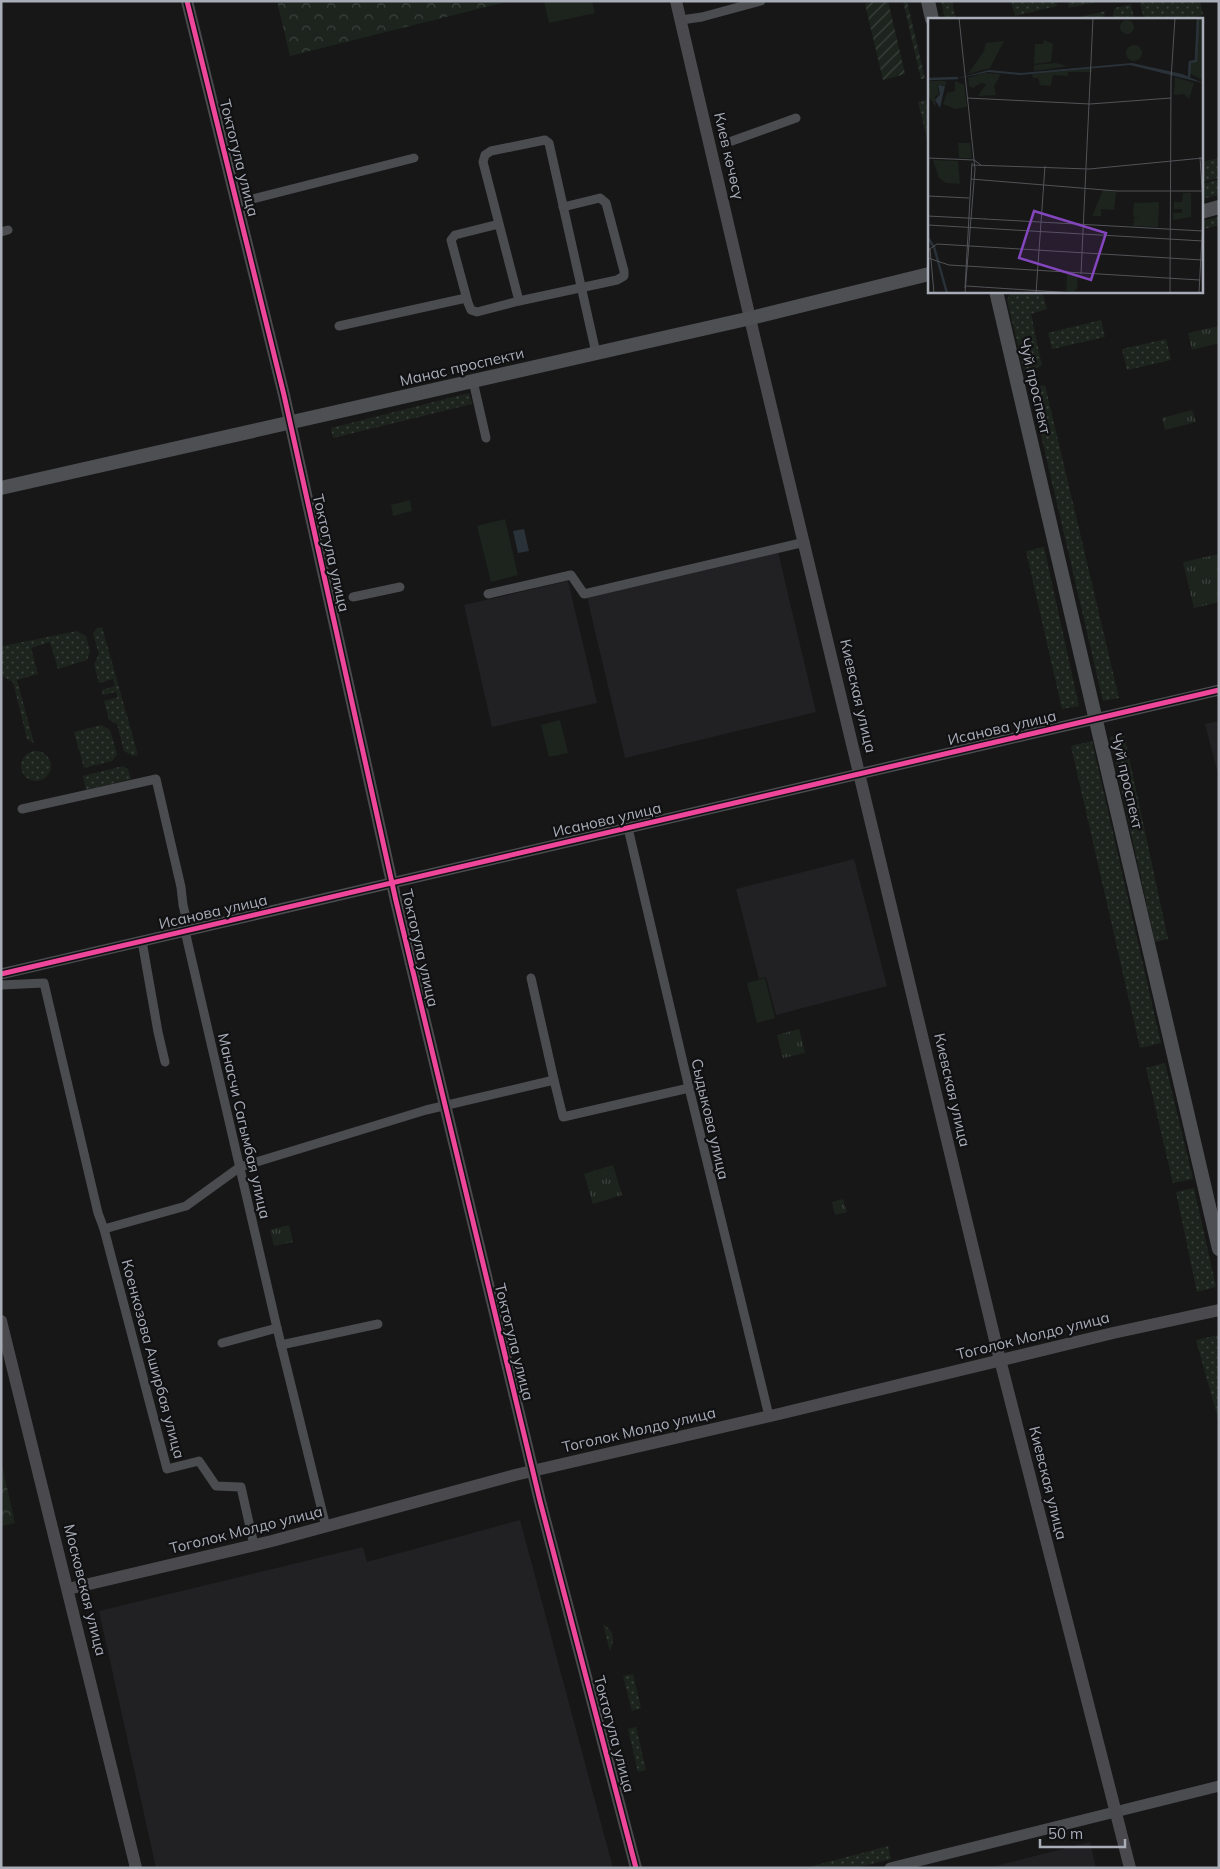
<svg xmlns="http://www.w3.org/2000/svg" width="1220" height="1869" font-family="Mulish,sans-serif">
	<defs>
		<pattern id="grass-dots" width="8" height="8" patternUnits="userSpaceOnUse" patternTransform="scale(1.25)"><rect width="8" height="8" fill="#1d241e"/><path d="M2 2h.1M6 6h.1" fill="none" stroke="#3b413d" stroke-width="1.8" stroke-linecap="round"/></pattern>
		<pattern id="forest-crowns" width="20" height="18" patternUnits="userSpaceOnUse" patternTransform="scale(1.25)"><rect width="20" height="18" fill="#1d241e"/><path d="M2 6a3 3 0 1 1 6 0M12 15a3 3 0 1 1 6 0" fill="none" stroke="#3b413d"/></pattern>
		<pattern id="park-tufts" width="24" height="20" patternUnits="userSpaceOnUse" patternTransform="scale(1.25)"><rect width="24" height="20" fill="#1d241e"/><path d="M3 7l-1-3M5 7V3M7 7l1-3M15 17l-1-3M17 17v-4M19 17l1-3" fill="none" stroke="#3b413d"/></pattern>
		<pattern id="garden-furrows" width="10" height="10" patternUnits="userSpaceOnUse" patternTransform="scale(1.25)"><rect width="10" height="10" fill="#1d241e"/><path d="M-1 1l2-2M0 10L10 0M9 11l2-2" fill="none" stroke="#3b413d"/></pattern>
	</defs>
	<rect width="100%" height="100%" fill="#171717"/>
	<g fill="#212123">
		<path d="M778 552 816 712 625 758 587 597Z"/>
		<path d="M568 581 597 703 492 727 464 605Z"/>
		<path d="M1219 721V777L1205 724Z"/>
		<path d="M854 859 887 986 776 1015 766 977 759 979 736 889Z"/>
		<path d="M520 1520 613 1868H156L99 1611 363 1547 367 1562Z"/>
		<path d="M1090 1842 1096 1868H988Z"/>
	</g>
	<g fill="url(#grass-dots)">
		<path d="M941 1H952L956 19H945Z"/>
		<path d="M1011 1H1056L1057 6 1015 16Z"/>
		<path d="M1068 1H1101L1069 8Z"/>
		<path d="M1149 1H1200L1203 15 1187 19H1144L1140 3Z"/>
		<path d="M1131 4 1134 19H1112L1115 8Z"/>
		<path d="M1106 11 1103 19H1071Z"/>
		<path d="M926 100 929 112V147L918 102Z"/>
		<path d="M1219 158V178L1201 182V162Z"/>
		<path d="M1219 180V195L1201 199V184Z"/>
		<path d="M1219 217V225L1201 230V221Z"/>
		<path d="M1011 291H1042L1047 309 1031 314 1042 366 1024 371 1007 300Z"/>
		<path d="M1101 320 1105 337 1052 349 1048 333Z"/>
		<path d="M1166 339 1171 360 1127 370 1122 349Z"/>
		<path d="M1045 385 1119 698 1103 701 1030 388Z"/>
		<path d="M469 393 472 404 333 438 331 428Z"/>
		<path d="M1044 547 1079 706 1062 709 1026 551Z"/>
		<path d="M102 627 138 755 133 756 124 751 117 724 109 720 104 701 118 697 116 692 103 695 102 690 115 686 113 679 99 683 94 664 99 654 93 634 96 629Z"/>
		<path d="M77 631 86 636 90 652 87 660 58 669 50 642 31 648 38 674 17 680 34 743 27 739 13 682 2 676 1 649 3 646Z"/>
		<path d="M101 725 110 730 117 754 112 761 84 768 74 732Z"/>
		<path d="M1124 734 1168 939 1155 942 1110 737Z"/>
		<path d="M1092 741 1161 1043 1140 1048 1071 746Z"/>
		<circle cx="36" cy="766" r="15"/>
		<path d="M123 766 128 769 131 779 86 790 83 776Z"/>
		<path d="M1165 1063 1193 1179 1173 1183 1146 1068Z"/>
		<path d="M1194 1188 1216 1287 1197 1292 1176 1192Z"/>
		<path d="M1219 1335V1422L1196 1340Z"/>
		<path d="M603 1624C614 1631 615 1639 610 1651Z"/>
		<path d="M633 1674 641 1708 632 1711 623 1676Z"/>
		<path d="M636 1727 646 1770 638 1772 628 1729Z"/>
		<path d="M888 1846 891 1859 856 1868H805Z"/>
	</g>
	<g fill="url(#forest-crowns)">
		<path d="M277 1H510L290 56Z"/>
		<path d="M1 1461 15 1523 1 1526Z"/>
	</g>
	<g fill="url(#park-tufts)">
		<path d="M1219 326V343L1192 350 1188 333Z"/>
		<path d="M1192 410 1196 422 1165 430 1162 418Z"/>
		<path d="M1219 554V602L1194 608 1183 562Z"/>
		<path d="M799 1029 805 1053 783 1058 777 1035Z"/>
		<path d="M613 1165 622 1195 593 1204 584 1174Z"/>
		<path d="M843 1199 847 1212 835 1215 832 1202Z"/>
		<path d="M289 1225 293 1242 274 1246 270 1230Z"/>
	</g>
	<g fill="url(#garden-furrows)">
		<path d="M875 1H888L905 74 883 80 865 4Z"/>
		<path d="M903 1H907L925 79H921Z"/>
	</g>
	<g fill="#1d241e">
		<path d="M544 1H592L595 13 549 23Z"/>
		<path d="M410 500 412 511 393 516 391 505Z"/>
		<path d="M505 519 518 575 491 582 477 526Z"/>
		<path d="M560 720 568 753 549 757 541 725Z"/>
		<path d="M765 978 775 1018 757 1023 747 983Z"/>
	</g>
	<path fill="#2a3239" d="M524 529 529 551 518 553 513 531Z"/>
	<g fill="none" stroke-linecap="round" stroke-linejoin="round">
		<g stroke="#4b4c50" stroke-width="9">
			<path d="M681 20 702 17 761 1"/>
			<path d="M732 141 796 118"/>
			<path d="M237 203 414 158"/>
			<path d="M499 224 455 235 451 240 468 303 471 310 477 312 519 301 483 162 485 155 491 151 545 140 549 143 596 353"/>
			<path d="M1 232 8 230"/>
			<path d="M519 301 617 280 624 276V271L606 203 600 198 563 207"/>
			<path d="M339 326 466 298"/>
			<path d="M473 381 486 438"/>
			<path d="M488 594 571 575 584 594 805 542"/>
			<path d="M353 597 400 587"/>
			<path d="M22 809 156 779 181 887 183 905 189 930"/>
			<path d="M628 828 689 1088 769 1416"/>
			<path d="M185 931 277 1328 326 1527"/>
			<path d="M142 941 158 1032 165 1062"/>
			<path d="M531 978 554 1080"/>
			<path d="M1 985 44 983 98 1213 104 1229 167 1469 199 1461 216 1486 241 1487 254 1545"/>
			<path d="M104 1229 186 1206 240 1167 426 1110 554 1080 563 1117 689 1088"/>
			<path d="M222 1343 277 1328"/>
			<path d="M281 1345 378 1324"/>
		</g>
		<g stroke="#4b4c50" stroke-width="11">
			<path d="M1 974 1219 690"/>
			<path d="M890 1868 1219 1786"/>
		</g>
		<g stroke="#4a4a4e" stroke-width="12">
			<path d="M187 1 284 395 396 901 445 1105 540 1501 636 1868"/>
			<path d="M676 1 756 344 995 1340 1130 1868"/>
			<path d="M1 1321 136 1868"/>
			<path d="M68 1589 272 1541 515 1475 779 1414 1113 1333 1219 1310"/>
		</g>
		<g stroke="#4d4f52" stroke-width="14">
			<path d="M928 1 932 19"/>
			<path d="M1201 212 1219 207"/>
			<path d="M996 291 1219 1249"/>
			<path d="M1 488 751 318 929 274"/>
		</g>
		<g stroke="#111113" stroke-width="8">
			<g id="cycleway">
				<path d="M187 1 284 395 396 901 445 1105 540 1501 636 1868"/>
				<path d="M1 974 1219 690"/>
			</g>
		</g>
		<use href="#cycleway" stroke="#ed469a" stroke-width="5"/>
	</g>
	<g text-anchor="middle" stroke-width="4.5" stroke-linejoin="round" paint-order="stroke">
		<g font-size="15" fill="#a8adb8" stroke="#111113">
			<text transform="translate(729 156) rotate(77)" y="5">Киев көчөсү</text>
			<text transform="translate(239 158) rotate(76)" y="5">Токтогула улица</text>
			<text transform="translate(462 367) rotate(-13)" y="5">Манас проспекти</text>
			<text transform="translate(1035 386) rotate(77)" y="5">Чуй проспект</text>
			<text transform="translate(331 553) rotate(77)" y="5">Токтогула улица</text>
			<text transform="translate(858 696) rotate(77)" y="5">Киевская улица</text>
			<text transform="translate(1002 728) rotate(-13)" y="5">Исанова улица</text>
			<text transform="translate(1127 781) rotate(77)" y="5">Чуй проспект</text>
			<text transform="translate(607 820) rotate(-13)" y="5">Исанова улица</text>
			<text transform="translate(213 912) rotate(-13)" y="5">Исанова улица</text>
			<text transform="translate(420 948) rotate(77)" y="5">Токтогула улица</text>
			<text transform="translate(952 1090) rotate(77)" y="5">Киевская улица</text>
			<text transform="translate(710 1119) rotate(77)" y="5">Сыдыкова улица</text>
			<text transform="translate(244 1126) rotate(77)" y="5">Манасчи Сагымбая улица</text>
			<text transform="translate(1033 1336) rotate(-14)" y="5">Тоголок Молдо улица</text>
			<text transform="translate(514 1342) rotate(76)" y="5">Токтогула улица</text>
			<text transform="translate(153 1359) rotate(75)" y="5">Коенкозова Аширбая улица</text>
			<text transform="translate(639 1430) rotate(-13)" y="5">Тоголок Молдо улица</text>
			<text transform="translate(1048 1483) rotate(76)" y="5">Киевская улица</text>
			<text transform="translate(246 1530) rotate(-14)" y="5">Тоголок Молдо улица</text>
			<text transform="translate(85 1590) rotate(76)" y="5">Московская улица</text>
			<text transform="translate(614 1734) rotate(75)" y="5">Токтогула улица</text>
		</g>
	</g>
	<g transform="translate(928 18)">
		<rect width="275" height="275" fill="#171717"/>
		<path d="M192 9a7 7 0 1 1 14 0a7 7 0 1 1-14 0ZM116 22 125 26 123 44 106 46 107 26H115ZM198 35a8 8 0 1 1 16 0a8 8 0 1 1-16 0Z" fill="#1d241e"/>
		<path d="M128 45 140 48 106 53V47ZM164 50V54H140V58L125 57 123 68 112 67 110 60H105L104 56ZM2 63H18V67H9L11 76 7 79 8 89 0 78ZM27 63 36 67 39 89 27 91 15 86 19 75 27 73ZM139 256 150 257 149 271 145 274 138 273Z" fill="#1d241e"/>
		<path d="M5 142 30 143 32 166 18 165 11 160Z" fill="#1d241e"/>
		<path d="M269 0H275V62L261 55 260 49 261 44 267 41ZM76 23 62 50 40 56 56 33 58 25ZM56 55 73 56 66 68 68 77 50 78 58 66 53 65 45 70 41 68 40 60ZM30 125H42L44 140H31ZM175 172 188 174 186 192 173 191V198H164ZM255 175H263V199L245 202V195H254V191H246V184H254ZM231 184 230 209 205 208 206 200H212L205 199 206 185Z" fill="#1d241e"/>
		<path d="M247 59 266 65 261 81 256 76 246 77Z" fill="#1d241e"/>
		<path d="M204 45 254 56 275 65 202 47 92 57 60 54 27 61 61 52 93 55ZM10 67 17 68 12 90 7 82 12 76Z" fill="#2a3239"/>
		<path fill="none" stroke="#2a3239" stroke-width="2.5" d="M261 59 262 44 268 43 270 0M0 61 30 60M0 220 6 229 19 275"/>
		<path fill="none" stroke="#515357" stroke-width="1" d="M31 0 47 151 37 275M39 80 162 86 243 80M272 139 275 187M0 140 46 142 53 147M44 147 161 151 275 140M43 161 189 173H275M0 178 41 180M0 198 58 201M57 201 275 213M0 207 275 223M2 231 6 275M0 232 9 226 274 242M0 240 21 247 272 262M153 256 165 0M38 268 146 275M37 270 44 145M108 275 117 148M242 275 243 61 247 0M271 275 275 199"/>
		<path fill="#8446be" fill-opacity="0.15" stroke="#8446be" stroke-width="2.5" d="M106 193 178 215 163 262 91 240Z"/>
		<rect width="275" height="275" fill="none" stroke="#a8adb8" stroke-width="2.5"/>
	</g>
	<rect width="1220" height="1869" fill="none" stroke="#a8adb8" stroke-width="5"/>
	<path d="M1040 1839v8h85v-8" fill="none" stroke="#a8adb8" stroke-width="2.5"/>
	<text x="1048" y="1839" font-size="15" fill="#a8adb8" stroke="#111113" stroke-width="4" paint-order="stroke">50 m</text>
</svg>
